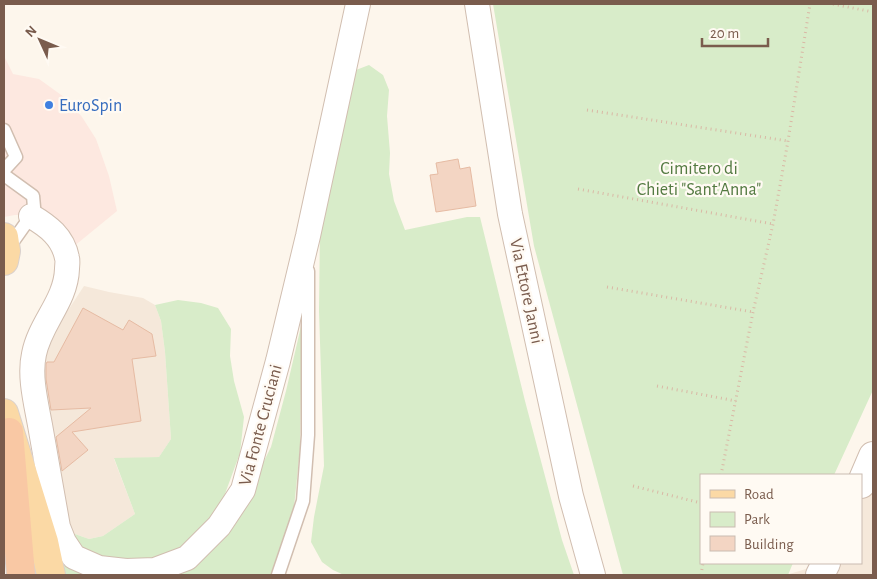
<svg xmlns="http://www.w3.org/2000/svg" width="877" height="579" font-family="'Alegreya Sans',sans-serif">
	<rect width="100%" height="100%" fill="#fdf6ec"/>
	<g fill="#f5e8da">
		<path d="M84 286 109 292 143 298 155 305 161 321 165 352 171 439 159 457 114 459 135 514 103 536 89 539 72 533 50 474 42 350Z"/>
		<path d="M873 475V575H786L826 563H861V502Z"/>
	</g>
	<path fill="#fde8e0" d="M4 56 13 74 39 79 64 97 82 117 96 139 109 176 117 211 73 247 43 215H15L4 217Z"/>
	<g fill="#d8ecc9">
		<path d="M493 4H873V390L834 475H701V563H793L788 575H623L534 246Z"/>
		<path d="M369 65 383 75 389 90 387 116 390 153 389 174 394 201 405 230 467 217H480L525 401 562 540 574 575H344L333 570 322 562 311 542 314 517 324 466 319 311 320 228 356 70Z"/>
		<path d="M178 300 201 303 218 308 231 329 230 356 234 381 244 417 240 453 222 502 188 551 128 566 86 553 69 538 72 533 89 539 103 536 135 514 114 458 159 457 171 439 165 352 161 321 155 305Z"/>
		<path d="M302 322 300 449 293 517 271 575H62L54 539 74 559 173 568 249 491 271 447 286 391Z"/>
	</g>
	<g fill="#f3d5c3" stroke="#e6bba3">
		<path d="M458 159 460 169 470 167 476 206 436 212 430 175 438 174 436 163Z"/>
		<path d="M83 308 123 330 129 320 152 334 156 356 132 359 141 421 72 432 88 450 62 471 56 437 91 408 51 410 46 379V364L47 362H54Z"/>
	</g>
	<g fill="none" stroke-linecap="round" stroke-linejoin="round">
		<g stroke="#d1beb0" stroke-width="15">
			<g id="service">
				<path d="M4 130 16 157 4 170"/>
				<path d="M4 175 33 196 34 207 31 216 9 247"/>
				<path d="M278 575 303 501 308 435V271"/>
			</g>
		</g>
		<g stroke="#d1beb0" stroke-width="26">
			<g id="minor">
				<path d="M477 4 510 214 571 496 593 575"/>
				<path d="M31 216C48 226 63 237 67 258 68 261 67 266 67 269 66 301 40 323 34 354 29 376 36 403 40 425 46 459 52 493 58 527L64 542 74 557 99 568 126 571 155 570 187 558 219 526 243 490 278 361 308 236 358 4"/>
			</g>
		</g>
		<g stroke="#d1beb0" stroke-width="30">
			<g id="tertiary">
				<path d="M861 484 873 456"/>
				<path d="M820 575 826 563"/>
			</g>
		</g>
		<g stroke="#dad1cd" stroke-width="30">
			<g id="primary">
				<path d="M4 237 6 251 4 261"/>
				<path d="M4 413 44 542 51 575"/>
			</g>
		</g>
		<g stroke="#dad1cd" stroke-width="30">
			<path id="trunk" d="M9 432 21 575"/>
		</g>
		<g stroke="#d9b8a5" stroke-width="3" stroke-dasharray="1 4" stroke-linecap="butt">
			<path d="M833 4 873 12"/>
			<path d="M587 110 788 141"/>
			<path d="M578 189 773 224"/>
			<path d="M607 287 753 312"/>
			<path d="M657 386 736 401"/>
			<path d="M721 475 753 312 773 224 788 141 810 4"/>
			<path d="M633 486 701 503"/>
			<path d="M701 575 703 563"/>
		</g>
		<use href="#service" stroke="#fff" stroke-width="12"/>
		<use href="#minor" stroke="#fff" stroke-width="24"/>
		<use href="#tertiary" stroke="#fff" stroke-width="28"/>
		<use href="#primary" stroke="#fbd9a5" stroke-width="28"/>
		<use href="#trunk" stroke="#f9c8a4" stroke-width="28"/>
	</g>
	<circle fill="#3f7fe0" stroke="#fffaf3" stroke-width="2" cx="49" cy="105" r="5"/>
	<g text-anchor="middle" stroke-width="4.5" stroke-linejoin="round" paint-order="stroke">
		<g font-size="18" fill="#366cbe" stroke="#fffaf3" text-anchor="start">
			<text x="59" y="111">EuroSpin</text>
		</g>
		<g font-size="18" fill="#537a41" stroke="#fffaf3">
			<text x="699" y="174">Cimitero di<tspan x="699" dy="21">Chieti "Sant'Anna"</tspan></text>
		</g>
		<g font-size="18" fill="#7a5c4d" stroke="#fffaf3">
			<text transform="translate(527 291) rotate(78)" y="6">Via Ettore Janni</text>
			<text transform="translate(260 425) rotate(-75)" y="6">Via Fonte Cruciani</text>
		</g>
	</g>
	<rect width="877" height="579" fill="none" stroke="#7a5c4d" stroke-width="10"/>
	<rect x="700" y="474" width="162" height="90" fill="#fffaf3" stroke="#cabbb1"/>
	<rect x="710" y="490" width="25" height="8" fill="#fbd9a5" stroke="#cabbb1"/>
	<text x="744" y="499" font-size="15" fill="#7a5c4d">Road</text>
	<rect x="710" y="512" width="25" height="15" fill="#d8ecc9" stroke="#cabbb1"/>
	<text x="744" y="524" font-size="15" fill="#7a5c4d">Park</text>
	<rect x="710" y="536" width="25" height="15" fill="#f3d5c3" stroke="#cabbb1"/>
	<text x="744" y="549" font-size="15" fill="#7a5c4d">Building</text>
	<g transform="translate(40 40) rotate(314)" stroke="#fffaf3" stroke-width="4" paint-order="stroke">
	<path d="M0-4L9 19L0 12L-9 19Z" fill="#7a5c4d"/>
	<text y="-8" font-size="14" font-weight="bold" text-anchor="middle" fill="#7a5c4d">N</text>
	</g>
	<path d="M702 38v8h66v-8" fill="none" stroke="#7a5c4d" stroke-width="2.5"/>
	<text x="710" y="38" font-size="15" fill="#7a5c4d" stroke="#fffaf3" stroke-width="4" paint-order="stroke">20 m</text>
</svg>
